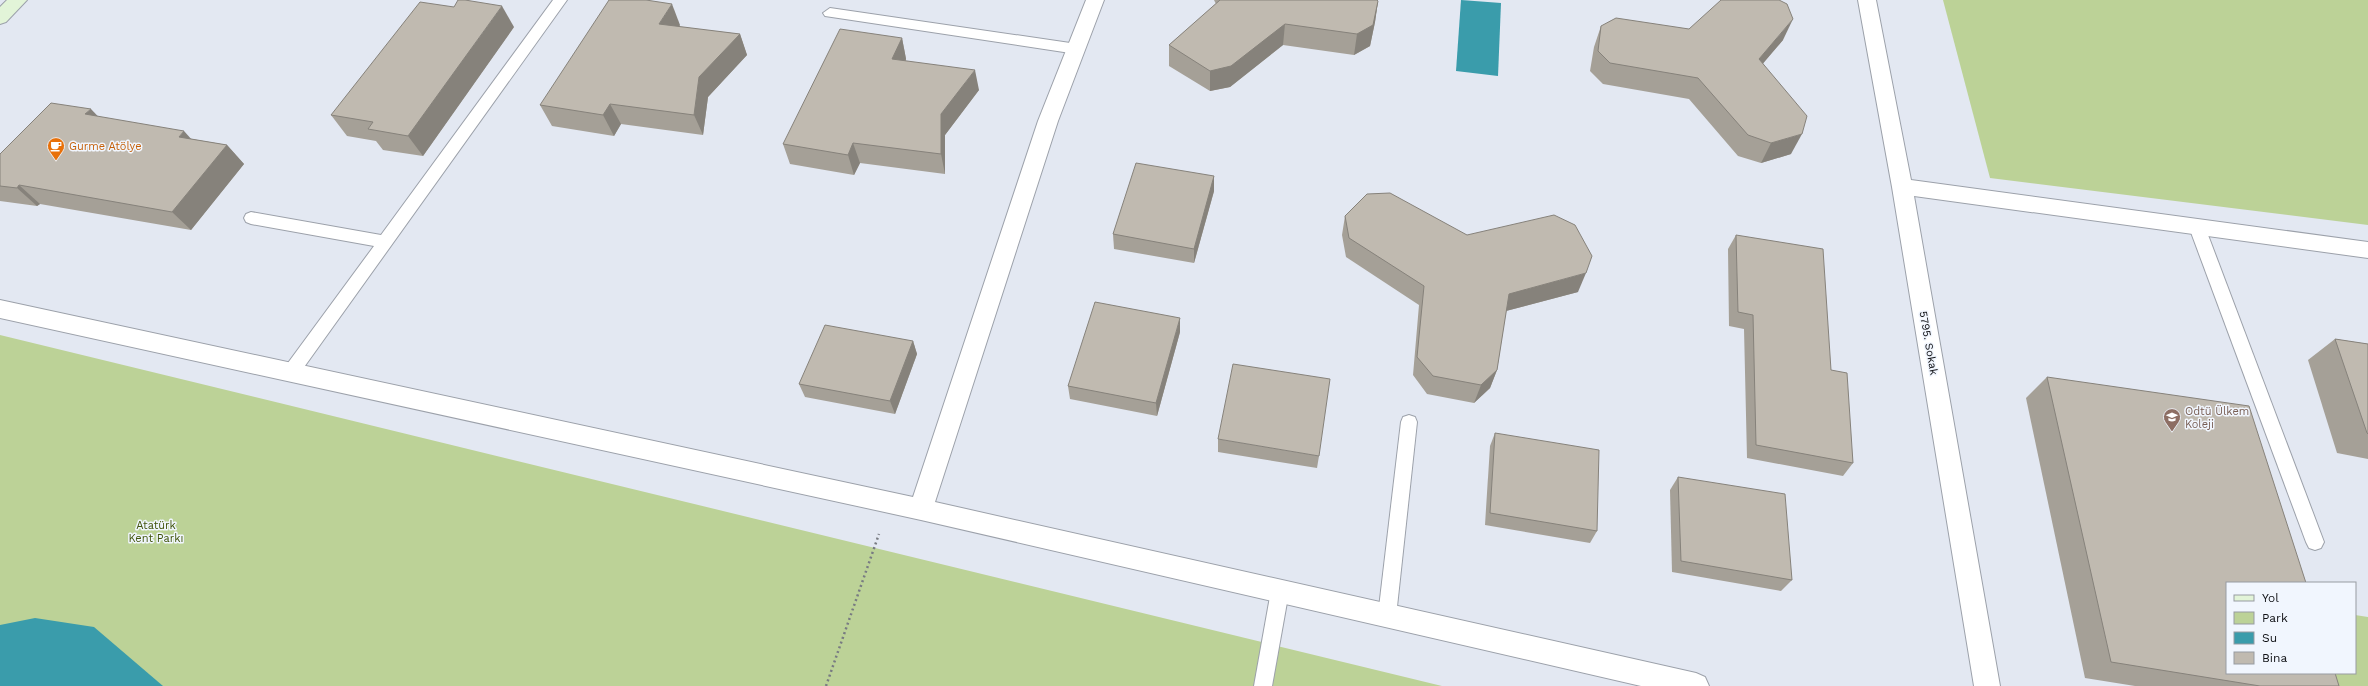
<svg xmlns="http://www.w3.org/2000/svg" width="2368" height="686" font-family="'Work Sans',sans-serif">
	<rect width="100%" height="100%" fill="#e3e8f2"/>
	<g fill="#bcd297">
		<path d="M1943 0H2368V225L1990 178Z"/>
		<path d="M0 335 1442 686H0Z"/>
		<path d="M2355 615 2368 617V686H2321L2317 673H2355Z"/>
	</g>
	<g fill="#3a9cab">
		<path d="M1461 0 1501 3 1498 76 1456 71Z"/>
		<path d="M35 618 94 627 163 686H0V625Z"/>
	</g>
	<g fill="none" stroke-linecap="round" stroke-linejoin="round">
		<g stroke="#9ca1aa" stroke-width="2">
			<g id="lane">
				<path d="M553 0H567L297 377 291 379 285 377 283 372 285 367 374 246 251 224 246 222 244 218 246 214 251 212 381 235Z"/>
				<path d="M830 8 1077 44 1084 49 1077 54 825 16 823 13Z"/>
				<path d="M2197 221 2202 223 2205 227 2324 542 2321 548 2315 550 2309 548 2306 542 2189 227 2192 223Z"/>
				<path d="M1409 415 1415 417 1417 422 1396 616 1393 622 1387 625 1381 622 1378 616 1401 422 1403 417Z"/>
				<path d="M1280 583 1286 585 1289 591 1272 686H1254L1271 591 1274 585Z"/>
			</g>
		</g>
		<g stroke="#9ca1aa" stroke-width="2">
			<g id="street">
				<path d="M1086 0H1104L1058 121 935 502 1696 673 1705 677 1709 686H1641L921 520 0 318V300L913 497 1038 121Z"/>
				<path d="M1858 0H1876L1911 180 2368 242V258L1914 196 2000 686H1974L1892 187Z"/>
			</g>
		</g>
		<g stroke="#9ca1aa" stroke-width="2">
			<path id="secondary" d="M7 0H27L6 22 0 24V7Z"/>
		</g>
		<path stroke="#787b82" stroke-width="2.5" stroke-dasharray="2 3" stroke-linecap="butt" d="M826 686 879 534"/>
		<use href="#lane" fill="#fff" fill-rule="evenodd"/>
		<use href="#street" fill="#fff" fill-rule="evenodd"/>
		<use href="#secondary" fill="#e2f4d8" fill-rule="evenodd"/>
	</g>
	<g fill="#a5a097">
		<path d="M1214 0H1377L1378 1 1375 22 1370 46 1354 55 1283 45 1230 87 1210 91 1169 66V45L1216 4Z"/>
		<path d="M680 25 679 27 740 34 747 55 708 97 703 135 621 124 614 136 552 126 540 105Z"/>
		<path d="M1601 26 1689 29 1783 40 1763 63 1791 154 1761 163 1738 156 1689 99 1603 84 1590 71 1594 47Z"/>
		<path d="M514 27 423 156 383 150 376 141 347 136 331 115Z"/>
		<path d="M902 38 906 59V61L979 90 945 135V174L860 163 854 175 790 164 783 144Z"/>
		<path d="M99 117 192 139 227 145 244 164 191 230 40 204 37 206 0 201V154Z"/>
		<path d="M1214 176V191L1194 263 1114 249 1113 234Z"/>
		<path d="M1345 216 1467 235 1578 292 1506 311 1497 370 1490 388 1474 403 1427 394 1413 375 1419 305 1346 257 1342 235Z"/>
		<path d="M1736 235 1831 370 1853 463 1843 476 1747 458 1744 329 1729 326 1728 249Z"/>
		<path d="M1180 332 1157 416 1070 399 1068 386Z"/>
		<path d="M2335 339 2368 344V459L2337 453 2308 360Z"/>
		<path d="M913 341 917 354 895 414 805 397 799 384Z"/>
		<path d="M2047 377 2339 686H2135L2085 678 2026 398Z"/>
		<path d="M1495 433 1597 531 1590 543 1485 525 1490 446Z"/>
		<path d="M1218 439 1319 456 1317 468 1218 452Z"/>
		<path d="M1678 477 1792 580 1781 591 1672 572 1670 490Z"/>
	</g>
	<g fill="#86827b">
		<path d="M1378 1 1375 22 1370 46 1354 55 1357 34Z"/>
		<path d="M672 4 680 25 668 45 659 24Z"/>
		<path d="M502 6 514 27 423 156 408 136Z"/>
		<path d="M1793 19 1783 40 1749 80 1759 59Z"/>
		<path d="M1285 24 1283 45 1230 87 1210 91V71Z"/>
		<path d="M740 34 747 55 708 97 703 135 694 115 699 77Z"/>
		<path d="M902 38 906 59 897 80 892 59Z"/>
		<path d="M975 70 979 90 945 135V174L941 154V114Z"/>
		<path d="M610 104 621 124 614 136 603 115Z"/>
		<path d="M91 109 109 128 85 114Z"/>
		<path d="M184 131 201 150 179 137Z"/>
		<path d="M1802 134 1791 154 1761 163 1771 143Z"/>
		<path d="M853 143 860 163 854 175 848 155Z"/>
		<path d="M227 145 244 164 191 230 172 212Z"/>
		<path d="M1214 176V191L1194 263V249Z"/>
		<path d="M19 185 40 204 37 206 17 188Z"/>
		<path d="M1586 273 1578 292 1502 312 1509 294Z"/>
		<path d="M1180 318V332L1157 416 1156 403Z"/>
		<path d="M913 341 917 354 895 414 890 401Z"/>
		<path d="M1497 370 1490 388 1474 403 1481 385Z"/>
	</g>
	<g fill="#c0bab0" stroke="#86827b">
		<path d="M458 0H465L502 6 408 136 368 129 373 122 331 115 420 2 454 7Z"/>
		<path d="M609 0H646L672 4 659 24 740 34 699 77 694 115 610 104 603 115 540 105Z"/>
		<path d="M1220 0H1377L1378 1 1373 25 1357 34 1285 24 1231 66 1210 71 1169 45Z"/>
		<path d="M1721 0H1779L1787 4 1793 19 1759 59 1807 116 1802 134 1771 143 1748 135 1698 78 1610 63 1598 51 1601 26 1616 18 1689 29Z"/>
		<path d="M840 29 902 38 892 59 975 70 941 114V154L853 143 848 155 783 144Z"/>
		<path d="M51 103 91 109 85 114 184 131 179 137 227 145 172 212 19 185 17 188 0 186V154Z"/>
		<path d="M1136 163 1214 176 1194 249 1113 234Z"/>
		<path d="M1390 193 1467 235 1554 215 1575 225 1592 256 1586 273 1509 294 1497 370 1481 385 1433 376 1417 357 1424 286 1349 238 1345 216 1367 194Z"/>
		<path d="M1736 235 1823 249 1831 370 1847 373 1853 463 1756 445 1753 315 1738 312Z"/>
		<path d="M1095 302 1180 318 1156 403 1068 386Z"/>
		<path d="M825 325 913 341 890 401 799 384Z"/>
		<path d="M2335 339 2368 344V434L2367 433Z"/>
		<path d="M1233 364 1330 379 1319 456 1218 439Z"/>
		<path d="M2047 377 2249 406 2306 583H2227V673H2335L2339 686H2260L2111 662Z"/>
		<path d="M1495 433 1599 450 1597 531 1490 513Z"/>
		<path d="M1678 477 1785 494 1792 580 1681 561Z"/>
	</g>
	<defs>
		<g id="cafe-pin" transform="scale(0.9)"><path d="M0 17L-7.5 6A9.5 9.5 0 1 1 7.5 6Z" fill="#e8710a" stroke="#f1f6fe"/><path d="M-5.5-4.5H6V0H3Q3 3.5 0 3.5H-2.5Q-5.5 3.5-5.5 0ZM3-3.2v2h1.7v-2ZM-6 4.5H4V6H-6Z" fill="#fff"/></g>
		<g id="university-pin" transform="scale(0.9)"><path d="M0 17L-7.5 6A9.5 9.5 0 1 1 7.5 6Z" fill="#8d6e63" stroke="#f1f6fe"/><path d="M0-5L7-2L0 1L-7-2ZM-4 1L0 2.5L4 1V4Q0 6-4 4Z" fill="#fff"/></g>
	</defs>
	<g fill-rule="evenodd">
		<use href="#cafe-pin" x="56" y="146"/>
		<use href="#university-pin" x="2172" y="417"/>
	</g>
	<g text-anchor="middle" stroke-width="3" stroke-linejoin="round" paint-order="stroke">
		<g font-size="11" fill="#c56008" stroke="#f1f6fe" text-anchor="start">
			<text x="69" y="150">Gurme Atölye</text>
		</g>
		<g font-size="11" fill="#111216" stroke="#f1f6fe">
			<text transform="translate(1929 343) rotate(80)" y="4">5795. Sokak</text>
		</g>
		<g font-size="11" fill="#785e54" stroke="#f1f6fe" text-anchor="start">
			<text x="2185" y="415">Odtü Ülkem<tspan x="2185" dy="13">Koleji</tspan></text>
		</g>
		<g font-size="11" fill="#41550c" stroke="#f1f6fe">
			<text x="156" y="529">Atatürk<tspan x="156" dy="13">Kent Parkı</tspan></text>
		</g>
	</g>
	<rect x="2226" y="582" width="130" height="92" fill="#f1f6fe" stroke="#979ba1"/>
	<rect x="2234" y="595" width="20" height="6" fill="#e2f4d8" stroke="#979ba1"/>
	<text x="2262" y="602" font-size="12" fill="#111216">Yol</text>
	<rect x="2234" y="612" width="20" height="12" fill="#bcd297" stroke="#979ba1"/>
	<text x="2262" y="622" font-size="12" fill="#111216">Park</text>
	<rect x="2234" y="632" width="20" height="12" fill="#3a9cab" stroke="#979ba1"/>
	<text x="2262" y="642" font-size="12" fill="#111216">Su</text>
	<rect x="2234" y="652" width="20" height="12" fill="#c0bab0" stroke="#979ba1"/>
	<text x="2262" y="662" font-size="12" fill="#111216">Bina</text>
</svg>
